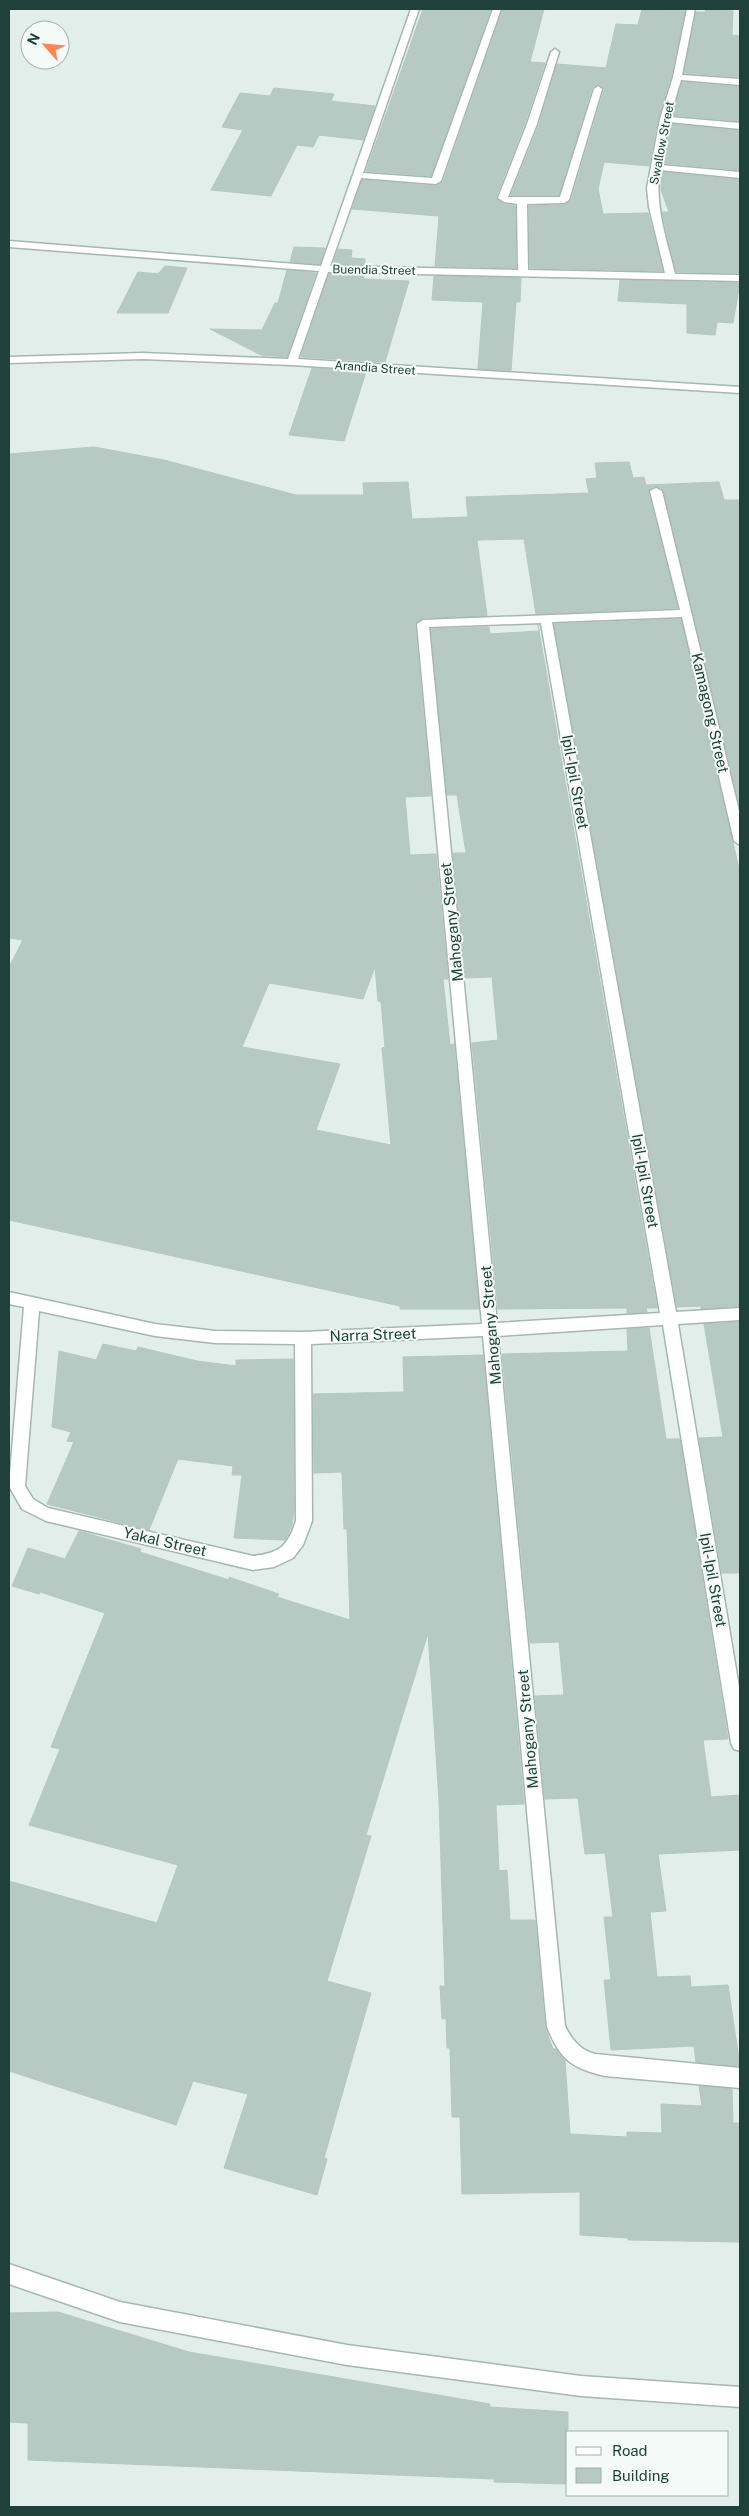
<svg xmlns="http://www.w3.org/2000/svg" width="749" height="2516" font-family="'Public Sans',sans-serif">
	<rect width="100%" height="100%" fill="#e2eee9"/>
	<g fill="#b7c9c3" stroke="#b4c8c1" fill-rule="evenodd">
		<path d="M423 9H491L431 176 366 171Z"/>
		<path d="M503 9H544L530 62 545 63 525 123 496 197 503 204 515 206 516 268 435 266 439 216 352 209 362 180 436 186 443 182Z"/>
		<path d="M642 9 685 11 671 77 658 119 649 166 604 162 598 189 603 214 648 213 663 271 530 268 529 206 564 205 571 201 604 90 598 84 592 88 559 195H511L539 125 557 64 606 68 616 24 638 25Z"/>
		<path d="M706 9 733 11 732 35 740 36V77L684 73 696 12H705Z"/>
		<path d="M682 82 740 87V121L672 115Z"/>
		<path d="M274 88 334 94 331 101 375 106 363 140 319 135 313 147 297 145 271 196 211 190 243 130 222 127 240 93 270 96Z"/>
		<path d="M671 124 740 131V170L663 163Z"/>
		<path d="M662 172 740 180V273L676 272 662 212H669L661 190Z"/>
		<path d="M294 247 325 248 320 264 290 262Z"/>
		<path d="M338 249 352 250 351 258 365 259V265L333 264Z"/>
		<path d="M165 266 187 268 168 313H117L138 272 158 274Z"/>
		<path d="M287 270 316 273 287 357 261 355 210 329 262 330 275 303H278Z"/>
		<path d="M329 274 364 275 363 279 409 281 385 362 301 357Z"/>
		<path d="M434 276 521 278 520 302H516L511 371 478 369 483 302 432 300Z"/>
		<path d="M620 280 740 283 733 323 717 322 715 335 687 333V304L618 301Z"/>
		<path d="M312 368 366 372 344 441 289 435Z"/>
		<path d="M94 447 164 460 296 495H364L363 483 408 482 412 519 468 517 466 497 589 493 586 479 597 478 595 463 629 462 633 478 644 477 646 485 719 482 724 500H740V808L663 489 655 486 648 491 678 608 536 614 524 539 477 540 487 616 423 618 415 624 431 796 405 797 410 855 436 854 448 979H443L450 1045 454 1044 479 1309H400V1306L9 1220V967L23 940 9 938V454ZM375 967 378 1001 381 1002 385 1047 382 1048 391 1145 316 1130 340 1064 242 1047 269 983 363 999Z"/>
		<path d="M681 619 740 873V1306L701 1309V1306L677 1307 554 624Z"/>
		<path d="M538 625 657 1308H646L647 1312 627 1313V1308L498 1309 472 1043 498 1040 492 977 465 978 453 853H466L457 795H447L431 629 489 627 490 634 539 631Z"/>
		<path d="M740 1322V1573H722L699 1438 723 1437 704 1324Z"/>
		<path d="M649 1328 666 1439H680L728 1739 703 1740 711 1797 740 1795V1850L658 1854 666 1911 650 1912 657 1977 690 1976 691 1987 728 1985 740 2066 696 2062 694 2046 611 2050 604 1980H611L604 1917H613L605 1853 585 1854 578 1798 545 1799 535 1696 564 1695 559 1642 530 1643 502 1354 628 1351 627 1329Z"/>
		<path d="M103 1344 136 1351 138 1347 197 1361 236 1366V1360L293 1359 294 1510 292 1525 285 1540 234 1538 242 1475H232L233 1466 178 1459 149 1530 47 1504 74 1442 67 1441 71 1432 52 1427 59 1351 96 1360Z"/>
		<path d="M483 1355 524 1804 496 1805 499 1871 507 1870 510 1920H535L545 2027 553 2049H556L565 2060 570 2134 627 2137V2132L662 2133 661 2104 702 2106 699 2086 732 2089 733 2123H740V2242L628 2240V2238L580 2235V2192L462 2194 460 2117H452L450 2048H447L446 2018 442 2019 440 1986H445L439 1800 428 1633 366 1835 371 1836 327 1981 371 1993 324 2158 327 2159 317 2195 224 2168 248 2094 193 2081 176 2125 9 2071V1881L157 1923 178 1865 29 1825 60 1749 51 1747 105 1613 40 1592 39 1594 12 1586 28 1548 65 1559 79 1531 141 1549 140 1552 229 1580V1577L279 1594 277 1597 350 1620 347 1529H344L342 1472 314 1473 313 1394 404 1392 403 1357Z"/>
		<path d="M58 2312 189 2352 490 2404V2407L568 2412V2484L494 2482V2479L28 2460V2423L9 2422V2313Z"/>
	</g>
	<g fill="none" stroke-linecap="round" stroke-linejoin="round">
		<g stroke="#a4b7b1" stroke-width="3">
			<g id="minor">
				<path d="M411 9H419L363 173 432 178 493 9H501L441 181 436 184 361 178 330 266 518 270 517 204 504 202 498 198 527 124 551 52 555 49 559 52 537 124 508 197H560L594 89 598 86 602 89 569 200 564 203 527 204 528 270 665 273 649 207 647 188 660 119 673 77 687 9H695L682 75 740 79V85L681 80 670 117 740 123V129L669 122 661 165 740 172V178L660 170C654 205 667 240 675 274L740 275V281L328 272 298 359 740 387V393L292 365 143 359 9 363V357L143 353 288 359 319 271 9 247V241L321 266Z"/>
				<path d="M656 488 662 491 740 815V845L734 841 682 617 552 622 676 1312 740 1308V1320L678 1324 740 1693V1751L734 1749 731 1743 663 1325 498 1336 565 2026C572 2040 580 2050 595 2054L740 2068V2088L605 2076C571 2068 560 2059 547 2027L483 1336 311 1344 312 1521 303 1545 293 1558 274 1567 253 1570 46 1521 22 1509 9 1486 24 1307 9 1304V1292L155 1324 215 1331 303 1332 482 1324 417 624 423 620 680 610 650 491ZM541 623 660 1313 497 1323 429 627ZM39 1311 155 1336 215 1343 295 1344 296 1521C287 1547 280 1553 253 1556L48 1508 33 1499 25 1486Z"/>
				<path d="M9 2264 120 2302 347 2345 581 2376 740 2387V2407L581 2396 347 2365 120 2322 9 2284Z"/>
			</g>
		</g>
		<use href="#minor" fill="#fff" fill-rule="evenodd"/>
	</g>
	<g text-anchor="middle" stroke-width="4" stroke-linejoin="round" paint-order="stroke">
		<g font-size="12" fill="#20413a" stroke="#f3faf7">
			<text transform="translate(662 143) rotate(-79)" y="4">Swallow Street</text>
			<text transform="translate(374 270) rotate(1)" y="4">Buendia Street</text>
			<text transform="translate(375 368) rotate(4)" y="4">Arandia Street</text>
		</g>
		<g font-size="15" fill="#20413a" stroke="#f3faf7">
			<text transform="translate(710 713) rotate(77)" y="5">Kamagong Street</text>
			<text transform="translate(575 782) rotate(80)" y="5">Ipil-Ipil Street</text>
			<text transform="translate(452 922) rotate(-96)" y="5">Mahogany Street</text>
			<text transform="translate(645 1181) rotate(80)" y="5">Ipil-Ipil Street</text>
			<text transform="translate(491 1325) rotate(-95)" y="5">Mahogany Street</text>
			<text transform="translate(373 1335) rotate(-2)" y="5">Narra Street</text>
			<text transform="translate(165 1542) rotate(13)" y="5">Yakal Street</text>
			<text transform="translate(713 1580) rotate(80)" y="5">Ipil-Ipil Street</text>
			<text transform="translate(528 1729) rotate(-95)" y="5">Mahogany Street</text>
		</g>
	</g>
	<rect width="749" height="2516" fill="none" stroke="#20413a" stroke-width="20"/>
	<rect x="566" y="2431" width="162" height="65" fill="#f3faf7" stroke="#9fb0ab"/>
	<rect x="576" y="2447" width="25" height="8" fill="#ffffff" stroke="#9fb0ab"/>
	<text x="612" y="2456" font-size="15" fill="#20413a">Road</text>
	<rect x="576" y="2468" width="25" height="15" fill="#b7c9c3" stroke="#9fb0ab"/>
	<text x="612" y="2481" font-size="15" fill="#20413a">Building</text>
	<g transform="translate(45 45) rotate(297)"><circle r="24" fill="#f3faf7" stroke="#9fb0ab"/>
	<path d="M0-4L9 19L0 12L-9 19Z" fill="#fe8550"/>
	<text y="-8" font-size="14" font-weight="bold" text-anchor="middle" fill="#20413a">N</text>
	</g>
</svg>
